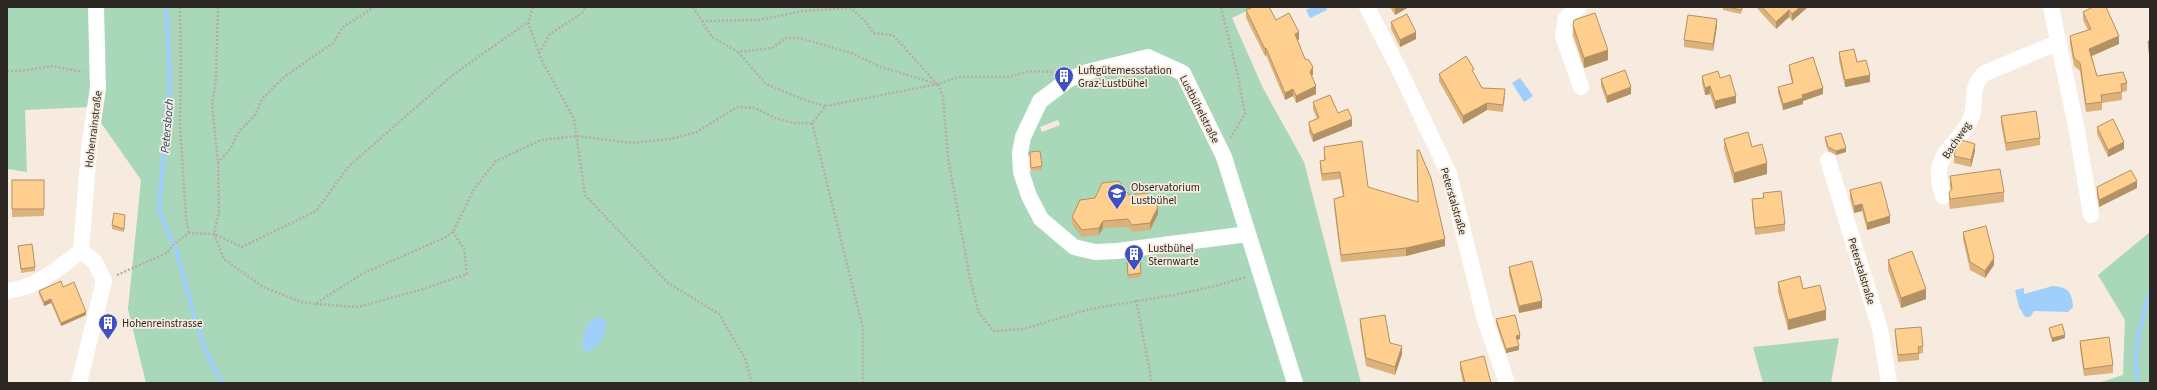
<svg xmlns="http://www.w3.org/2000/svg" width="2157" height="390" font-family="'Source Sans 3',sans-serif">
	<rect width="100%" height="100%" fill="#f6ebde"/>
	<g fill="#a9d7ba" fill-rule="evenodd">
		<path d="M7 7H1255L1232 18 1263 88 1304 162 1361 383H146L128 309 141 180 90 107 25 110 27 172 7 169ZM1058 120 1060 125 1042 132 1040 127ZM1040 155 1041 170 1027 172 1026 156ZM593 318 587 352 582 347C583 335 586 327 593 318Z"/>
		<path d="M2150 232V383H2098L2123 375 2125 320 2098 275Z"/>
		<path d="M1839 338 1831 383H1763L1753 347Z"/>
	</g>
	<g fill="#9fcffa">
		<path d="M1312 7H1326L1327 10 1310 18 1306 10Z"/>
		<path d="M1520 78 1533 96 1524 102 1512 83Z"/>
		<path d="M2053 286C2068 287 2072 292 2073 307L2068 312 2034 311 2030 317H2025L2019 307 2015 290 2024 288V294Z"/>
		<path d="M599 316 607 322C604 336 602 346 587 352L582 347C583 335 586 320 599 316Z"/>
	</g>
	<g fill="none" stroke-linecap="round" stroke-linejoin="round">
		<g stroke="#9fcffa" stroke-width="4.5">
			<path d="M166 7 170 84 159 210 172 242"/>
			<path d="M175 246C189 291 197 342 222 383"/>
			<path d="M2137 383 2136 361 2139 331 2150 291"/>
		</g>
		<g stroke="#b6ada3" stroke-width="2.5" stroke-dasharray="2 2" stroke-linecap="butt">
			<path d="M180 7 181 62 180 125 186 218 189 233"/>
			<path d="M218 7 216 79 212 104 218 163 219 212 214 234 224 259 263 287 301 302 315 304 362 274 444 238 453 232 474 189 496 161 541 140 577 136 632 143 670 139 697 132 737 107 755 108 775 118 794 123H812L826 106 938 84"/>
			<path d="M533 7 528 22 541 59 574 119 585 195 668 283 719 314 745 358 752 383"/>
			<path d="M693 7 712 37 738 52 772 48 786 38H800L851 53 881 67 937 84"/>
			<path d="M1221 7 1238 76 1245 114 1230 138"/>
			<path d="M702 21 758 20 803 11 851 8 866 22 873 33 893 35 937 84"/>
			<path d="M738 52 766 84 807 101 825 106"/>
			<path d="M539 53 550 34 582 13 586 7"/>
			<path d="M7 71H20L52 66 83 72"/>
			<path d="M1052 72 1030 71 1008 77H958L938 84 943 97 948 158 970 279 979 313 994 331 1023 329 1090 309 1174 295 1216 286 1246 277"/>
			<path d="M812 123 863 328V383"/>
			<path d="M218 163 231 148 237 134 255 115 262 99 284 77 333 43 343 27 374 7"/>
			<path d="M117 275 167 253 174 244 189 233 214 234 242 247 316 211 349 166 454 74 528 22"/>
			<path d="M1136 300 1152 383"/>
			<path d="M316 304 358 307 420 290 467 274 464 249 453 232"/>
		</g>
		<g stroke="#fff" stroke-width="16">
			<path d="M1367 7 1399 69 1449 174 1485 320 1507 383"/>
			<path d="M1579 7 1566 18 1563 36 1581 87"/>
			<path d="M2051 7 2077 131 2091 215"/>
			<path d="M1828 160 1880 329 1889 383"/>
			<path d="M1943 196C1940 186 1937 175 1940 165 1945 147 1964 136 1971 118 1978 100 1968 87 1985 73L2059 42"/>
			<path d="M1248 234 1117 251 1095 252 1074 247 1041 219 1029 196 1021 172 1020 153 1023 137 1040 101 1068 80 1087 72 1148 57 1183 73 1224 157 1295 383"/>
			<path d="M7 291C36 288 59 268 81 251L89 149 98 88 96 7"/>
			<path d="M79 383 104 281 95 262 81 251"/>
		</g>
	</g>
	<g fill="#dbb27b">
		<path d="M1390 7H1409L1395 15Z"/>
		<path d="M1723 7H1743L1741 14 1723 10Z"/>
		<path d="M1756 7H1808L1792 21 1789 17 1776 29Z"/>
		<path d="M1246 10 1276 20 1299 40H1297L1305 59 1313 74 1312 76 1316 94 1296 103 1293 96 1285 100 1266 55 1265 56 1246 18Z"/>
		<path d="M2083 12 2119 44 2092 56 2097 76 2127 83V91L2122 92V100L2102 103V110L2086 112 2080 71 2074 66 2070 44V36L2088 30 2083 20Z"/>
		<path d="M1391 22 1416 39 1400 47 1391 29Z"/>
		<path d="M1573 25 1608 60 1584 68 1573 35Z"/>
		<path d="M1717 26 1713 51 1684 47V40Z"/>
		<path d="M2148 41H2150V61L2148 49Z"/>
		<path d="M1839 52 1857 62 1870 82 1845 87 1839 60Z"/>
		<path d="M1789 65 1823 94 1803 101V104L1783 110 1778 93V87L1792 83 1789 71Z"/>
		<path d="M1439 74H1474L1482 88 1505 96 1503 112 1487 110 1463 124 1439 81Z"/>
		<path d="M1702 76 1720 78 1736 103 1715 109 1710 94 1705 95 1702 83Z"/>
		<path d="M1601 79 1631 94 1607 103 1601 86Z"/>
		<path d="M1313 102 1338 113 1352 126 1313 142 1309 132V125L1317 119 1313 109Z"/>
		<path d="M2001 116 2040 138V145L2006 151 2001 123Z"/>
		<path d="M2097 127 2124 149 2108 157 2097 134Z"/>
		<path d="M1825 137 1846 152 1836 155 1828 151 1825 141Z"/>
		<path d="M1724 139 1752 147 1767 174 1734 183 1724 149Z"/>
		<path d="M1324 147 1368 187 1445 246 1406 256 1341 262 1334 206V199L1343 196 1340 179 1322 181 1320 168V161L1324 160Z"/>
		<path d="M1975 151 1971 167 1954 163V156Z"/>
		<path d="M1030 156 1042 166V170L1031 171Z"/>
		<path d="M1950 176 2004 192V202L1950 209 1949 203V193L1951 190 1950 186Z"/>
		<path d="M12 180H44V216L12 217Z"/>
		<path d="M2097 187 2137 188 2099 207 2097 194Z"/>
		<path d="M1850 190 1890 223 1867 230 1862 211 1854 213 1850 198Z"/>
		<path d="M1763 193 1785 224V231L1755 235 1752 206V199L1763 198Z"/>
		<path d="M1129 195 1158 214 1150 230 1132 232 1128 227 1103 228 1099 235 1082 237 1072 224V217Z"/>
		<path d="M125 219 124 232 112 229V225Z"/>
		<path d="M1963 232 1994 265 1985 278 1970 270 1963 239Z"/>
		<path d="M18 246 35 267V271L21 273Z"/>
		<path d="M1888 260 1926 299 1901 308 1888 270Z"/>
		<path d="M1127 262 1141 273V277L1128 279Z"/>
		<path d="M1509 267 1542 308 1519 313 1509 274Z"/>
		<path d="M1778 282 1826 320 1788 330 1778 292Z"/>
		<path d="M63 287 86 315 61 326 51 303 44 306 39 294V291Z"/>
		<path d="M1360 319 1402 354 1395 375 1366 366 1360 326Z"/>
		<path d="M1496 319 1520 339 1517 340 1519 350 1506 353 1496 323Z"/>
		<path d="M2049 328 2065 338 2052 342 2049 331Z"/>
		<path d="M1895 329 1923 346V353L1919 354V360L1898 362 1895 336Z"/>
		<path d="M2080 341 2113 365V373L2084 376 2080 348Z"/>
		<path d="M1460 362 1491 383H1463L1460 369Z"/>
	</g>
	<g fill="#b29164">
		<path d="M1397 7H1409L1395 15V8Z"/>
		<path d="M1800 7H1808L1792 21V14Z"/>
		<path d="M1789 10V17L1776 29V22Z"/>
		<path d="M1717 19V26L1713 51V44Z"/>
		<path d="M1299 32V40L1295 41V34Z"/>
		<path d="M1416 32V39L1400 47V40Z"/>
		<path d="M2119 36V44L2089 57V49Z"/>
		<path d="M1266 48V55L1265 56V49Z"/>
		<path d="M1608 50V60L1584 68V58Z"/>
		<path d="M1313 67V74L1310 80V72Z"/>
		<path d="M1870 75V82L1845 87V80Z"/>
		<path d="M1316 86V94L1296 103V96Z"/>
		<path d="M1710 86V94L1705 95V88Z"/>
		<path d="M1631 87V94L1607 103V96Z"/>
		<path d="M1823 88V94L1803 101V104L1783 110V104L1802 95Z"/>
		<path d="M1293 89V96L1285 100V93Z"/>
		<path d="M1736 96V103L1715 109V101Z"/>
		<path d="M1487 103V110L1463 124V116Z"/>
		<path d="M1352 119V126L1313 142V135Z"/>
		<path d="M2124 142V149L2108 157V150Z"/>
		<path d="M1975 144V151L1971 167V160Z"/>
		<path d="M1846 148V152L1836 155V151Z"/>
		<path d="M1767 163V174L1734 183V173Z"/>
		<path d="M2137 181V188L2099 207V200Z"/>
		<path d="M1862 204V211L1854 213V206Z"/>
		<path d="M1158 207V214L1150 230V223Z"/>
		<path d="M1890 216V223L1867 230V223Z"/>
		<path d="M1103 221V228L1099 235V228Z"/>
		<path d="M1445 239V246L1406 256V248Z"/>
		<path d="M1994 258V265L1985 278V271Z"/>
		<path d="M1926 289V299L1901 308V298Z"/>
		<path d="M51 299V303L44 306V302Z"/>
		<path d="M1542 301V308L1519 313V306Z"/>
		<path d="M1826 310V320L1788 330V320Z"/>
		<path d="M86 312V315L61 326V323Z"/>
		<path d="M1520 335V339L1516 340V336Z"/>
		<path d="M2065 335V338L2052 342V338Z"/>
		<path d="M1402 346V354L1395 375V367Z"/>
		<path d="M1519 346V350L1506 353V349Z"/>
	</g>
	<g fill="#ffcf8f" stroke="#b29164">
		<path d="M1253 7H1269L1276 20 1289 13 1299 32 1295 34 1305 59 1309 60 1313 67 1310 72 1316 86 1296 96 1293 89 1285 93 1266 48 1265 49 1246 10Z"/>
		<path d="M1728 7H1742L1741 10Z"/>
		<path d="M1762 7H1800L1792 14 1789 10 1776 22Z"/>
		<path d="M2093 7H2106L2119 36 2089 49 2097 76 2123 72 2127 83 2121 84 2122 92 2101 95 2102 102 2086 104 2080 63 2074 58 2070 36 2091 29 2083 12Z"/>
		<path d="M1595 13 1608 50 1584 58 1573 25 1574 20Z"/>
		<path d="M1407 14 1416 32 1400 40 1391 22Z"/>
		<path d="M1688 15 1717 19 1713 44 1684 40Z"/>
		<path d="M2148 41H2150V54Z"/>
		<path d="M1854 49 1857 62 1866 60 1870 75 1845 80 1839 52Z"/>
		<path d="M1466 56 1474 69 1472 70 1482 88 1505 89 1503 105 1487 103 1463 116 1439 74Z"/>
		<path d="M1813 57 1823 88 1802 95 1803 98 1783 104 1778 87 1793 83 1789 65Z"/>
		<path d="M1625 70 1631 87 1607 96 1601 79Z"/>
		<path d="M1718 71 1720 78 1730 75 1736 96 1715 101 1710 86 1705 88 1702 76Z"/>
		<path d="M1330 95 1338 113 1348 109 1352 119 1313 135 1309 125V122L1319 118 1313 102Z"/>
		<path d="M2036 111 2040 138 2006 143 2001 116Z"/>
		<path d="M2113 119 2124 142 2108 150 2097 127Z"/>
		<path d="M1748 132 1752 147 1762 144 1767 163 1734 173 1724 139Z"/>
		<path d="M1841 133 1846 148 1836 151 1828 147 1825 137Z"/>
		<path d="M1962 140 1975 144 1971 160 1954 156 1956 148Z"/>
		<path d="M1362 141 1368 187 1418 202 1417 150H1419L1431 178 1445 239 1406 248 1341 255 1334 199 1344 196 1340 172 1322 174 1320 161 1325 160 1324 147Z"/>
		<path d="M1040 151 1042 166 1031 168 1030 152Z"/>
		<path d="M2000 169 2004 192 1950 199 1949 193 1952 188 1950 176Z"/>
		<path d="M2131 170 2137 181 2099 200 2097 187Z"/>
		<rect x="12" y="180" width="32" height="29"/>
		<path d="M1119 181 1129 195 1147 193 1158 207 1150 223 1132 225 1128 219 1103 221 1099 228 1082 230 1072 217 1080 200 1095 198 1102 183Z"/>
		<path d="M1881 182 1890 216 1867 223 1862 204 1854 206 1850 190Z"/>
		<path d="M1781 191 1785 224 1755 228 1752 199 1764 198 1763 193Z"/>
		<path d="M114 213 125 215 124 229 112 225Z"/>
		<path d="M1986 226 1994 258 1985 271 1970 262 1963 232Z"/>
		<path d="M32 244 35 267 21 269 18 246Z"/>
		<path d="M1912 251 1926 289 1901 298 1888 260Z"/>
		<path d="M1140 260 1141 273 1128 275 1127 262Z"/>
		<path d="M1532 261 1542 301 1519 306 1509 267Z"/>
		<path d="M1800 276 1803 289 1820 285 1826 310 1788 320 1778 282Z"/>
		<path d="M61 281 63 287 74 282 86 312 61 323 51 299 44 302 39 291Z"/>
		<path d="M1385 315 1390 343 1402 346 1395 367 1366 358 1360 319Z"/>
		<path d="M1515 315 1520 335 1516 336 1519 346 1506 349 1496 319Z"/>
		<path d="M2062 324 2065 335 2052 338 2049 328Z"/>
		<path d="M1921 327 1923 346 1918 347 1919 353 1898 355 1895 329Z"/>
		<path d="M2109 337 2113 365 2084 369 2080 341Z"/>
		<path d="M1484 356 1491 383H1465L1460 362Z"/>
	</g>
	<defs>
		<g id="building-pin" transform="scale(1)"><path d="M0 17L-7.5 6A9.5 9.5 0 1 1 7.5 6Z" fill="#3f50c3" stroke="#f6ebde"/><path d="M-4-6H4V6H1V3H-1V6H-4ZM-2.5-4.3h1.7v1.8h-1.7ZM.8-4.3h1.7v1.8H.8ZM-2.5-1h1.7V.8h-1.7ZM.8-1h1.7V.8H.8Z" fill="#fff"/></g>
		<g id="university-pin" transform="scale(1)"><path d="M0 17L-7.5 6A9.5 9.5 0 1 1 7.5 6Z" fill="#3f50c3" stroke="#f6ebde"/><path d="M0-5L7-2L0 1L-7-2ZM-4 1L0 2.5L4 1V4Q0 6-4 4Z" fill="#fff"/></g>
	</defs>
	<g fill-rule="evenodd">
		<use href="#building-pin" x="1064" y="76"/>
		<use href="#university-pin" x="1117" y="193"/>
		<use href="#building-pin" x="1134" y="254"/>
		<use href="#building-pin" x="108" y="323"/>
	</g>
	<g text-anchor="middle" stroke-width="3.5" stroke-linejoin="round" paint-order="stroke">
		<g font-size="11" fill="#2c2722" stroke="#f6ebde" text-anchor="start">
			<text x="1078" y="74">Luftgütemessstation<tspan x="1078" dy="13">Graz-Lustbühel</tspan></text>
			<text x="1131" y="191">Observatorium<tspan x="1131" dy="13">Lustbühel</tspan></text>
			<text x="1148" y="252">Lustbühel<tspan x="1148" dy="13">Sternwarte</tspan></text>
			<text x="122" y="327">Hohenreinstrasse</text>
		</g>
		<g font-size="11" fill="#2c2722" stroke="#f6ebde">
			<text transform="translate(1200 109) rotate(63)" y="4">Lustbühelstraße</text>
			<text transform="translate(93 129) rotate(-83)" y="4">Hohenrainstraße</text>
			<text transform="translate(1956 140) rotate(-56)" y="4">Bachweg</text>
			<text transform="translate(1454 201) rotate(74)" y="4">Peterstalstraße</text>
			<text transform="translate(1862 271) rotate(73)" y="4">Peterstalstraße</text>
		</g>
		<g font-size="12" font-style="italic" fill="#1b4669" stroke="#f6ebde">
			<text transform="translate(167 126) rotate(-85)" y="4">Petersbach</text>
		</g>
	</g>
	<rect width="2157" height="390" fill="none" stroke="#2c2722" stroke-width="16"/>
</svg>
